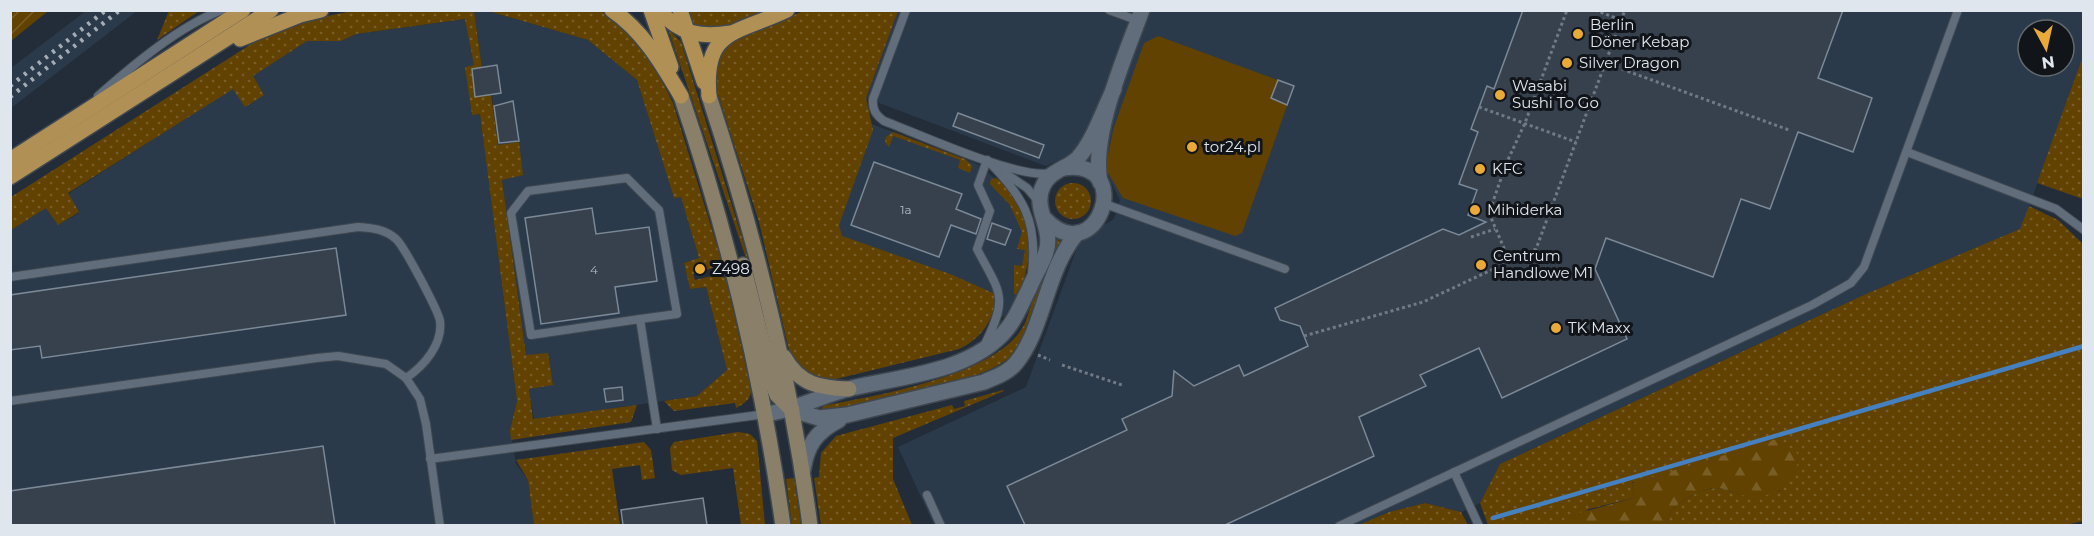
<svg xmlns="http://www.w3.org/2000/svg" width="2094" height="536" font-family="Montserrat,sans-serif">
	<defs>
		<pattern id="grass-dots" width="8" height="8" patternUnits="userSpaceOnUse" patternTransform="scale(1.5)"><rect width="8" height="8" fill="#624200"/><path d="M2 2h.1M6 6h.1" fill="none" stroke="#785d26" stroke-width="1.8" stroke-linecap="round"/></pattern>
		<pattern id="forest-firs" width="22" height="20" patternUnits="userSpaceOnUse" patternTransform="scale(1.5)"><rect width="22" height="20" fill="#624200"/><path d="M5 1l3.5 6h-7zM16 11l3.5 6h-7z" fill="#785d26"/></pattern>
		<pattern id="garden-furrows" width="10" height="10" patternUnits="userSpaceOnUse" patternTransform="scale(1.5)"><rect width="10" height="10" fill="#624200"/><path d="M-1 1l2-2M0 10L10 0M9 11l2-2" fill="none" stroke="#785d26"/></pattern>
	</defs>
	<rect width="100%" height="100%" fill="#232d39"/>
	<g fill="#2b3a4a" fill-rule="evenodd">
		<path d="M2083 10V56L2021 229 1866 294 1500 464 1480 503 1462 512 1425 503 1389 512 1359 525H934L898 447 1026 387 1080 240 1114 219 1120 200 1102 165 1071 154 1046 166 866 98 898 11ZM2028 30H2064V66H2028Z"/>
		<path d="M86 11H137L11 108V68Z"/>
		<path d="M474 11H488L588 40 637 80 674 198 681 196 699 259 684 263 690 289 706 287 727 370 697 396 534 420 529 389 553 384 548 354 526 355 502 180 518 143 498 146 492 95 475 97 472 69 482 67Z"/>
		<path d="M466 19 474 65 466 67 472 115 480 114 517 401 510 430 516 464 528 480 534 525 11 526V230L46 207 58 225 79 213 68 194 233 88 264 95 252 76 307 41H341L356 34Z"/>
		<path d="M869 123 977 164 1009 190 1029 253 1018 294 1004 317 831 243Z"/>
	</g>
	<g fill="url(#grass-dots)">
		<path d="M169 11H199L157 40Z"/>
		<path d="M353 11H474L482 68 472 70 475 96 491 94 498 145 519 142 523 175 502 180 526 355 548 353 553 385 529 389 533 419 637 405 631 422 511 440 510 430 517 401 480 114 472 115 465 67 474 65 465 19 356 34 341 41H307L253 76 264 95 245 107 233 89 68 193 79 212 58 225 46 208 11 230V197L256 41 306 20Z"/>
		<path d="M488 11H601L632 37 654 66 673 103 721 259 715 267 693 274 695 280 716 275 726 278 751 390C751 400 743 404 736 408L735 403 674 411 664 401 697 396 727 370 706 287 690 289 684 263 699 258 681 197 674 198 637 80 588 40Z"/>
		<path d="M688 11H773L724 27 694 28Z"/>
		<path d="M803 11H898L866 98 873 130 839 225 842 236 950 274 995 294 997 297C992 322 982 338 959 349L832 380C812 379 801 371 790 354L759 222 716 88C715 81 713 72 714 65 720 35 779 23 803 11Z"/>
		<path d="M668 29 681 42 748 257 746 258Z"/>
		<path d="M2083 56V199L2037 183Z"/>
		<path d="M893 132 965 159 972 166 970 173 958 168 960 160 893 136 889 147 885 142 886 137Z"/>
		<path d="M996 178C1033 203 1037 258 1017 295L1014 294V265L1022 266 1025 250 1017 249 1022 232 1010 205 990 184 991 179Z"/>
		<circle cx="1073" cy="201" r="18"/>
		<path d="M2029 206 2058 220 2083 244V521L2061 526 1666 525C1666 506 1699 489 1716 488 1725 488 1734 493 1743 495 1757 498 1768 494 1781 490L1632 482 1634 498 1589 509 1565 525H1488L1480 503 1500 464 1866 294 2020 229Z"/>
		<path d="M1058 239 1060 242C1049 272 1035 328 1015 352 990 383 872 402 830 411L821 410 823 406C875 396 1002 375 1025 323 1032 306 1047 248 1058 239Z"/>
		<path d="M1003 390 1004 391 893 438V479L912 525H821L814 478 819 477 821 453 836 436 952 405 954 409 965 406 964 401Z"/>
		<path d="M738 432 750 434 757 441 765 525H741L733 468 681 475 672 470 670 448 674 442Z"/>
		<path d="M644 442 651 450 655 478 642 480 640 465 612 469 620 525H534L528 480 516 460Z"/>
		<path d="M794 478 801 525H792L786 479Z"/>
		<path d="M1425 503 1461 512 1468 525H1359L1389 512Z"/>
	</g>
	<path fill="url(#forest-firs)" d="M1778 439 1797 453C1802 483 1774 500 1746 496 1736 494 1725 487 1714 488 1698 490 1666 506 1666 525H1565L1579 513 1634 498 1632 483Z"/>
	<path fill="url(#garden-furrows)" d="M11 10H48V11L11 41Z"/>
	<path fill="#624200" d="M1158 36 1294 86 1242 233 1235 236 1123 198 1105 168 1114 127 1144 43Z"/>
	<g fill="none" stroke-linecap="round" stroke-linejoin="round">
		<path stroke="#4580c0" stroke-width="4.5" d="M1493 518 2084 346"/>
	</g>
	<g fill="#37414e" stroke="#7b8895" stroke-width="1.5">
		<path d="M1523 10H1843L1818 78 1872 98 1853 152 1798 132 1770 209 1741 199 1713 277 1606 238 1595 269 1627 339 1502 398 1479 348 1453 360 1420 375 1426 386 1359 417 1374 456 1225 525H1025L1007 486 1127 430 1122 419 1172 396 1174 371 1194 386 1239 365 1244 376 1308 346 1300 326 1280 320 1275 308 1443 229 1459 235 1486 222 1468 215 1477 190 1459 184 1478 132 1471 129 1487 86 1494 89Z"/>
		<path d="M497 65 501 93 475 97 472 69Z"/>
		<path d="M1278 80 1294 86 1287 105 1271 98Z"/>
		<path d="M513 101 519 141 499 143 494 106Z"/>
		<path d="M958 113 1044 145 1039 158 953 126Z"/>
		<path d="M874 162 962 194 956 209 981 219 976 234 951 225 939 257 851 225Z"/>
		<path d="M592 208 596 234 649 227 657 281 615 287 619 313 541 324 525 218Z"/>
		<path d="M992 223 1011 230 1005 245 987 239Z"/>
		<path d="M336 248 346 315 42 358 40 346 10 350V295Z"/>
		<path d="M622 387 623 400 606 402 604 389Z"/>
		<path d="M323 446 335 525H10V491Z"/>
		<path d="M703 498 707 525H623L621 510Z"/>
	</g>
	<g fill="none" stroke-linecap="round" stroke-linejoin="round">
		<g stroke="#3f4851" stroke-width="10">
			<g id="lane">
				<path d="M906 10 873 99C872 110 876 115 884 121 919 134 1019 180 1051 173"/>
				<path d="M1109 10 1139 21"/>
				<path d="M98 96C132 66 179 26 222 10"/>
				<path d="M1907 152 2056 209 2084 230"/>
				<path d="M988 161C1023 196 1038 221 1032 272"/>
				<path d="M1005 173 1027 188 1039 202"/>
				<path d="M1105 204 1285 269"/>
				<path d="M10 277 358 227C372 228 385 229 396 239 404 246 438 310 440 321 443 344 424 366 406 378"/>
				<path d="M640 319 531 335 511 213 528 191 627 178 659 210 677 314 640 319 657 429"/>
				<path d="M985 344C1009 296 1000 293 977 249L990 211 978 185 987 160"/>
				<path d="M10 401 317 358 338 356 386 364 406 378 420 399 426 424 440 526"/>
				<path d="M430 459 766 414"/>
				<path d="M1454 472 1479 526"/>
				<path d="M927 495 941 526"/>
				<path d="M1339 526 1812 305 1851 283 1864 267 1958 10"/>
			</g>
		</g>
		<g stroke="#3f4851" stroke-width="18">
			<g id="street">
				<path d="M1100 182C1091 133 1125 57 1142 10"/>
				<path d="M1044 218C1097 275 1138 157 1063 168"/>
				<path d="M792 410 819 418 847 415 984 382C995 377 1008 373 1016 363 1044 329 1045 272 1077 233"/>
				<path d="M766 414C796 410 822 395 852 388 903 376 972 372 1007 329 1017 317 1022 302 1029 289 1034 276 1042 265 1046 252 1054 229 1032 208 1043 186 1050 170 1067 169 1078 158 1094 140 1103 110 1114 89"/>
				<path d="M803 470C807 445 816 432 839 420"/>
			</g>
		</g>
		<g stroke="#3f4851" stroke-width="18">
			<g id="secondary">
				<path d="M681 96C729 237 762 378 783 526"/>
				<path d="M709 96C755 236 791 379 810 526"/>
				<path d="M743 265 773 385 777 395 792 410"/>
				<path d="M784 357C800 385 820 388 849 389"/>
			</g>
		</g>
		<g stroke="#3f4851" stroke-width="18">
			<g id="primary">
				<path d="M612 10C643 31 662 64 681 96"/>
				<path d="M651 10 671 67"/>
				<path d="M658 10C681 34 700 38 731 33"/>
				<path d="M680 10 704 82"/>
				<path d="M240 39 300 15 321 10"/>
				<path d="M709 96C703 28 737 34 787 10"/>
				<path d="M10 160 243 10"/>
				<path d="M10 177 271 10"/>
			</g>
		</g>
		<g stroke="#717a84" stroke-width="3" stroke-dasharray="3 3" stroke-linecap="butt">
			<path d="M1595 10 1621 20"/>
			<path d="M1605 63 1789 130"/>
			<path d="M1479 107 1576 142"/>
			<path d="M1471 237 1495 229"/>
			<path d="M1509 260 1489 213 1506 164 1525 123 1567 10"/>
			<path d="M1304 336 1423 302 1536 249 1625 10"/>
			<path d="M1038 355 1050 360"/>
			<path d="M1062 365 1122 385"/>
		</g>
		<use href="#lane" stroke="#626d7b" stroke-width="8"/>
		<use href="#street" stroke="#626d7b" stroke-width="15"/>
		<use href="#secondary" stroke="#8a7f68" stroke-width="15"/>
		<use href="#primary" stroke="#b19055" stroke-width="15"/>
		<g stroke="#a4acb5" stroke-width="4.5" stroke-dasharray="3 6" stroke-linecap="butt">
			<path d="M10 86 106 10"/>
			<path d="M10 97 120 10"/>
		</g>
	</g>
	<g fill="#eaaa38" stroke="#11151a" stroke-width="2">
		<circle cx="1578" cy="34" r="6"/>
		<circle cx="1567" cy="63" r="6"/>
		<circle cx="1500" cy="95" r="6"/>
		<circle cx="1192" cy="147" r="6"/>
		<circle cx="1480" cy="169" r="6"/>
		<circle cx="1475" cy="210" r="6"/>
		<circle cx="1481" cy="265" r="6"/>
		<circle cx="700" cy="269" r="6"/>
		<circle cx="1556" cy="328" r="6"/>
	</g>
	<g text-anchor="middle" stroke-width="6" stroke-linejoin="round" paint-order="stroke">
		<g font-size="12" fill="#b5bdc5">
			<text x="906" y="214">1a</text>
			<text x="594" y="274">4</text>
		</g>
		<g font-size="15" fill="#dfe6ed" stroke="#11151a" text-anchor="start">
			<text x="1590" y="30">Berlin<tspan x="1590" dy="17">Döner Kebap</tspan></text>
			<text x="1579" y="68">Silver Dragon</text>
			<text x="1512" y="91">Wasabi<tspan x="1512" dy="17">Sushi To Go</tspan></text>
			<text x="1204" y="152">tor24.pl</text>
			<text x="1492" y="174">KFC</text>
			<text x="1487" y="215">Mihiderka</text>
			<text x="1493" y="261">Centrum<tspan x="1493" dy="17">Handlowe M1</tspan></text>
			<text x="712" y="274">Z498</text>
			<text x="1568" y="333">TK Maxx</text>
		</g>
	</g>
	<rect width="2094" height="536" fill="none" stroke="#dfe6ed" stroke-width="24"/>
	<g transform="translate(2046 48) rotate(172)"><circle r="28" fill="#11151a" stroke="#63696e" stroke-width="1.5"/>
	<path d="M0-4.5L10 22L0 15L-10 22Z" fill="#eaaa38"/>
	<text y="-9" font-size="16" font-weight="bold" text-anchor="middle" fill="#dfe6ed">N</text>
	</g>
</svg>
